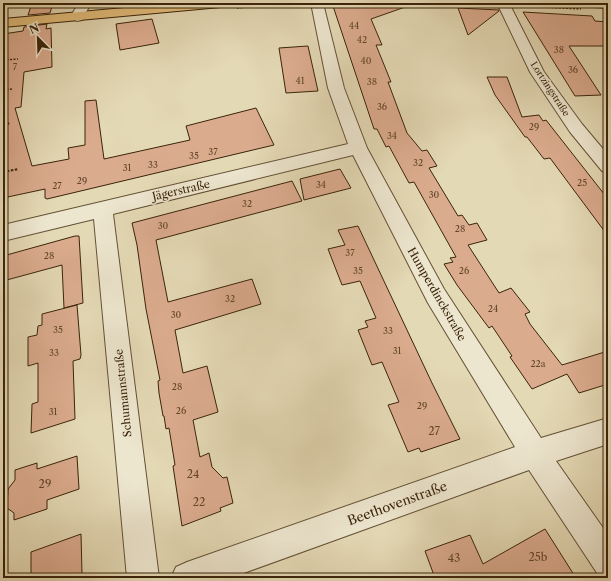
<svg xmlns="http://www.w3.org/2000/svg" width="611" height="581" font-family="'Libre Caslon Text',serif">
	<rect width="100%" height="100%" fill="#e4d9b5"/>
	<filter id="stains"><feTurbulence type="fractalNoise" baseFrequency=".005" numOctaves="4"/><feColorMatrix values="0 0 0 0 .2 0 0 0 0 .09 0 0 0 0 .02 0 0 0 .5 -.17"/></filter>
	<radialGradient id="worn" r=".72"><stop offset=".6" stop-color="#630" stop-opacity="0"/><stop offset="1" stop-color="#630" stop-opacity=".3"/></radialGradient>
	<g fill="#dbab8e" stroke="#3a240a">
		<path d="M32 3H53L50 13 28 15Z"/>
		<path d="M332 3H407L408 6 371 19 382 45H376L391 82H388L407 133 422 151 427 150 437 166 429 168 458 216 462 215 469 225 477 223 487 240 468 245 499 293 511 288 530 312 525 314 530 324 562 365 608 351V384L579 393 567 374 532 389 510 357 512 356 492 326 489 328 457 285 444 264 453 262 450 258 456 257 414 182 409 183 389 146 386 147 377 129H374Z"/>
		<path d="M458 8 499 10V11L468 35Z"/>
		<path d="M523 12 592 16 595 21 608 22V46H569L601 95 575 96Z"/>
		<path d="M152 19 159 43 120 50 116 24Z"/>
		<path d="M47 24 46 29 51 28 52 67 24 72 21 107 15 108 32 166 69 159 68 148 85 145V101L96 100 104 159 190 140 186 126 256 108 274 145 47 199 45 198V189L3 198V34L23 31 24 27Z"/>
		<path d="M308 46 318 91 286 93 279 48Z"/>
		<path d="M487 77H507L522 117 539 115 543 121 546 120 608 199V236L550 158 544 159 527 137H525L495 95Z"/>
		<path d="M340 169 351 188 304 200 300 179Z"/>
		<path d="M292 181 302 201 156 240 168 302 252 279 261 304 175 330 183 373 207 366 218 412 193 420 200 457 209 453 212 467 223 478 227 477 233 503 220 508 221 511 182 526 173 466 175 465 169 428 166 429 164 416H163L159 393 158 381 160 380 146 309 137 245 132 223Z"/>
		<path d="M358 226 432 383 460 439 421 452 419 448 408 452 388 405 399 402 382 362 372 365 358 330 368 327 365 321 376 318 360 281 342 285 328 249 345 245 338 230Z"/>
		<path d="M75 236H79L83 303 64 308 62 265 3 281V256Z"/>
		<path d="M77 305 81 355 80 359 73 361 75 419 31 433 32 404 38 402V363L28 366V337L37 335 38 326 42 325V314Z"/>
		<path d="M77 456 79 489 47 500V509L14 520V513L7 508 8 489 15 480V470L37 463V469Z"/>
		<path d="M545 529 576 578H435L425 551 470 535 483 564Z"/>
		<path d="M81 534 82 574 71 578H31V552Z"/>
	</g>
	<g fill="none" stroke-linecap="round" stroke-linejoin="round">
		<g stroke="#645135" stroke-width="2">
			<g id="minor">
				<path d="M79 3H91L82 20 77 21 70 17Z"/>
				<path d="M311 3H323L344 88 367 148 444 289 541 438 608 418V444L556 461 608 535V577L597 573 529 470 230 578H171L176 567 187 562 515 447 428 303 353 155 113 214 159 578H127L94 219 3 241V225L348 144 328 88Z"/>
				<path d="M497 3H509L544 72 582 124 608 155V173L602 171 570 132 530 72Z"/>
			</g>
		</g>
		<g stroke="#3a240a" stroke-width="2">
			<g id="major">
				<path d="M179 3H227L221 7 3 27V19Z"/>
				<path d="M589 3H608V8L595 7Z"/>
			</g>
		</g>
		<g stroke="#3a240a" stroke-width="1.5" stroke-dasharray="2 1.5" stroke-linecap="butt">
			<path d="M469 3 487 4"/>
			<path d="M524 6 581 9"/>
			<path d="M237 8 287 3"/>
			<path d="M3 60 18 59"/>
			<path d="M3 90 13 89"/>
		</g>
		<g stroke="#3a240a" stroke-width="2" stroke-dasharray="2.5 1.5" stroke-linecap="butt">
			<path d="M3 125 10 123"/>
			<path d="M3 172 18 169"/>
		</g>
		<use href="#minor" fill="#ede6cf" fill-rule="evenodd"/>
		<use href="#major" fill="#e2bc7a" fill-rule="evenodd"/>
	</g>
	<g text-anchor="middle" stroke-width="3" stroke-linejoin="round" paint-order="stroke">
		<g font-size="9" fill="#62462b">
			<text x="354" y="29">44</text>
			<text x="362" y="43">42</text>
			<text x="559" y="53">38</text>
			<text x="366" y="64">40</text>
			<text x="15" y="70">7</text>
			<text x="573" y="73">36</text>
			<text x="300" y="84">41</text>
			<text x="372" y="85">38</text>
			<text x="382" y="110">36</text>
			<text x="534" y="130">29</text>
			<text x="392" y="139">34</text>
			<text x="213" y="155">37</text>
			<text x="194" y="159">35</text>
			<text x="418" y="166">32</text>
			<text x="153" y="168">33</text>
			<text x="127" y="171">31</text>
			<text x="82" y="184">29</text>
			<text x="582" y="186">25</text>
			<text x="321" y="188">34</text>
			<text x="57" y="189">27</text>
			<text x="434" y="198">30</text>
			<text x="247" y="207">32</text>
			<text x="163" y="229">30</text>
			<text x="460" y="232">28</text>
			<text x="350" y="256">37</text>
			<text x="49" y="259">28</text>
			<text x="358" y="274">35</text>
			<text x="464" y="274">26</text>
			<text x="230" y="302">32</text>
			<text x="493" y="312">24</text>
			<text x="176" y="318">30</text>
			<text x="58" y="333">35</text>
			<text x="388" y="334">33</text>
			<text x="397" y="354">31</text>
			<text x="54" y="356">33</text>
			<text x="538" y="367">22a</text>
			<text x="177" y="390">28</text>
			<text x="422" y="409">29</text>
			<text x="181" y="414">26</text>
			<text x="53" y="415">31</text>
		</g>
		<g font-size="9" fill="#3a240a" stroke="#ede6cf">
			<text transform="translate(550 89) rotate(57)" y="3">Lortzingstraße</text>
		</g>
		<g font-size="11" fill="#3a240a" stroke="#ede6cf">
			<text transform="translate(181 190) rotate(-13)" y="4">Jägerstraße</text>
			<text transform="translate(437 294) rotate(60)" y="4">Humperdinckstraße</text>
			<text transform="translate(123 393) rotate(-96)" y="4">Schumannstraße</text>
		</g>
		<g font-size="11" fill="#62462b">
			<text x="434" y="435">27</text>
			<text x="193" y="478">24</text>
			<text x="45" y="488">29</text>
			<text x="199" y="506">22</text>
			<text x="538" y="561">25b</text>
			<text x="454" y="562">43</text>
		</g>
		<g font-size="13" fill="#3a240a" stroke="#ede6cf">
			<text transform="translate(397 503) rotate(-20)" y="5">Beethovenstraße</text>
		</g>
	</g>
	<rect width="611" height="581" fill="none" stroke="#e4d9b5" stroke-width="16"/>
	<rect x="4" y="4" width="603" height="573" fill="none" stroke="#3a240a" stroke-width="2"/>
	<rect x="8" y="8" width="595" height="565" fill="none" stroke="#3a240a"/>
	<g transform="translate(38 38) rotate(337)" stroke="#ede6cf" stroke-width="3" paint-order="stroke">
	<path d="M0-3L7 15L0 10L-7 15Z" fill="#3a240a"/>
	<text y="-6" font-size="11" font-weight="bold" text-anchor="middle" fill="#3a240a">N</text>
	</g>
	<rect width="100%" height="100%" filter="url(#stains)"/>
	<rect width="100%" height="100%" fill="url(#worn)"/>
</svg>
